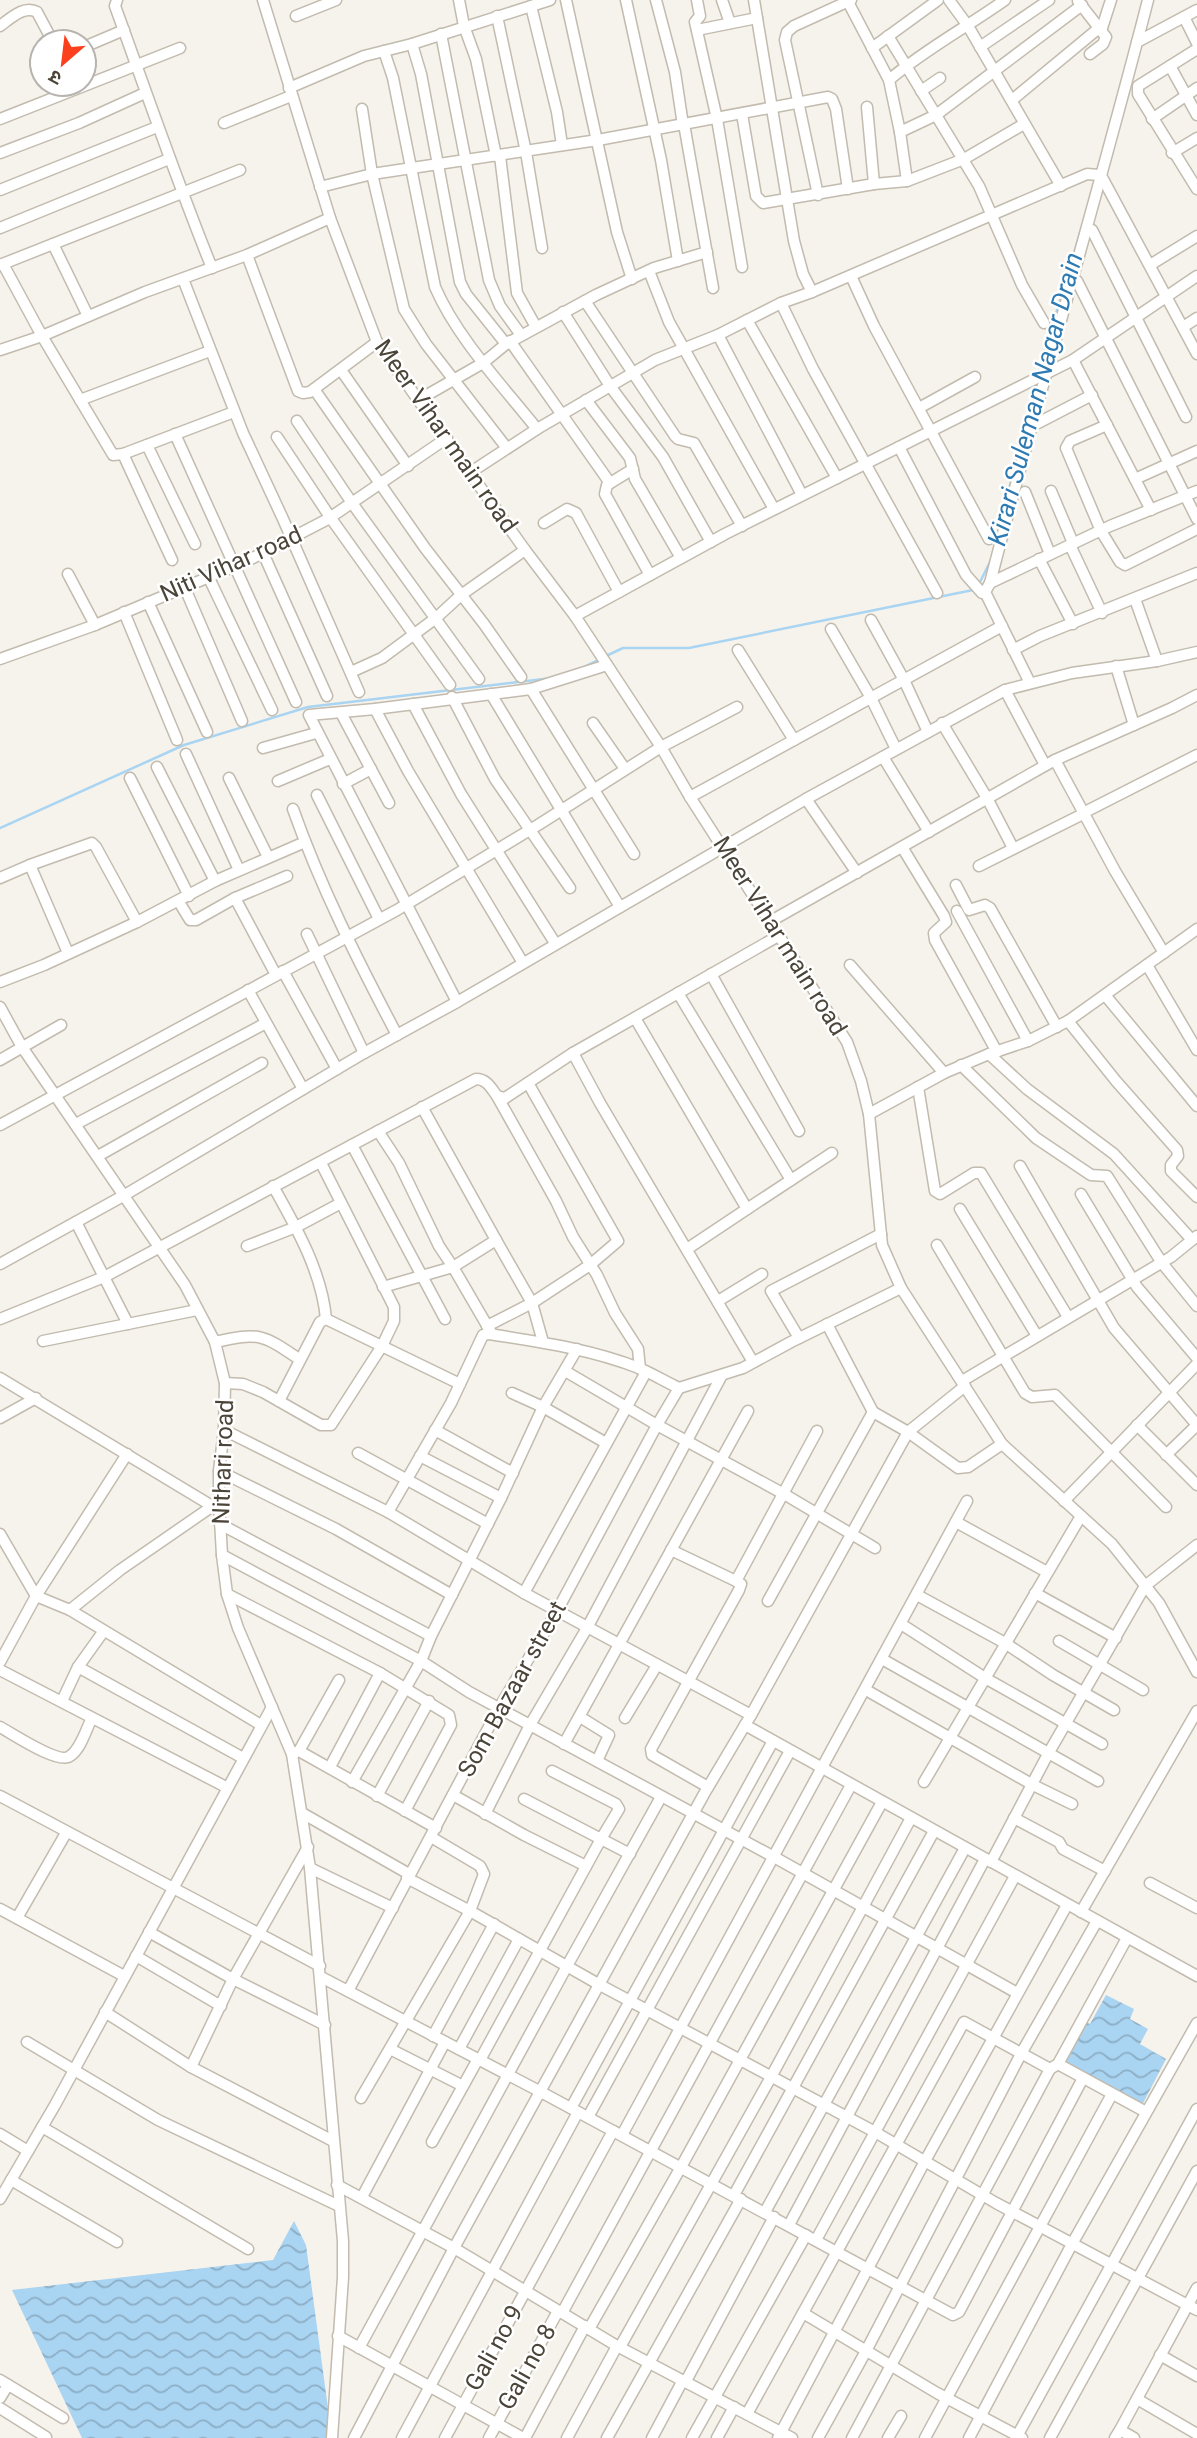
<svg xmlns="http://www.w3.org/2000/svg" width="1197" height="2438" font-family="Roboto,'Noto Sans Devanagari',sans-serif">
	<defs>
		<pattern id="water-waves" width="16" height="10" patternUnits="userSpaceOnUse" patternTransform="scale(1.75)"><rect width="16" height="10" fill="#a9d4f2"/><path d="M0 5q4-4 8 0t8 0" fill="none" stroke="#8caec5"/></pattern>
	</defs>
	<rect width="100%" height="100%" fill="#f6f3ec"/>
	<g fill="url(#water-waves)">
		<path d="M1106 1995 1134 2009 1130 2019 1148 2029 1140 2044 1166 2059 1140 2109 1059 2065 1083 2021 1090 2024Z"/>
		<path d="M294 2221 306 2245 332 2438H82L12 2290 273 2260Z"/>
	</g>
	<g fill="none" stroke-linecap="round" stroke-linejoin="round">
		<g stroke="#a9d4f2" stroke-width="2.5">
			<path d="M1038 374 1083 223"/>
			<path d="M1008 493 1036 384"/>
			<path d="M978 586 991 560"/>
			<path d="M606 656 623 648H689L973 590"/>
			<path d="M584 667 600 659"/>
			<path d="M0 828 184 745 308 707 552 678"/>
		</g>
		<g stroke="#c2bbae" stroke-width="13">
			<g id="minor">
				<path d="M117 0 115 6C147 94 177 182 212 268"/>
				<path d="M263 0 330 218 377 342 525 550 575 616 661 747 690 797 847 1042 861 1081 869 1114 882 1245 901 1288 1002 1444 1112 1544 1159 1603 1197 1672"/>
				<path d="M459 0 464 26 476 59 496 156"/>
				<path d="M566 0 617 232 632 279"/>
				<path d="M626 0 661 160 678 261"/>
				<path d="M656 0 675 72 683 125"/>
				<path d="M697 0 700 16 695 22 717 119 742 267"/>
				<path d="M722 0 730 23"/>
				<path d="M754 0 794 241 803 274 812 292"/>
				<path d="M847 0 889 80 900 132 907 181"/>
				<path d="M949 0 968 26 1061 186"/>
				<path d="M1078 1 1106 37 1103 44 1090 54"/>
				<path d="M531 6 557 112 562 145"/>
				<path d="M296 16 336 0"/>
				<path d="M497 16 526 152 542 248"/>
				<path d="M1184 17 1197 43"/>
				<path d="M0 26C11 18 24 5 37 12L53 42"/>
				<path d="M697 30 757 18"/>
				<path d="M1101 31 1111 0"/>
				<path d="M441 34 489 280 500 306 521 335"/>
				<path d="M888 36 979 186 1022 285 1044 323"/>
				<path d="M1137 42 1197 10"/>
				<path d="M412 44 421 74 460 282 466 294 506 344"/>
				<path d="M84 47 124 30"/>
				<path d="M980 47 1049 0"/>
				<path d="M872 48 938 0"/>
				<path d="M1197 49 1170 66 1197 115"/>
				<path d="M384 51 393 78 435 287C457 338 502 385 537 429"/>
				<path d="M1170 66 1138 86V94L1197 189"/>
				<path d="M889 80C924 50 967 27 1005 0"/>
				<path d="M289 88 364 56 412 44 550 0"/>
				<path d="M921 91 940 78"/>
				<path d="M1012 100 1099 28"/>
				<path d="M867 107 874 184"/>
				<path d="M362 109 372 174 404 309 426 344 506 447"/>
				<path d="M742 114 756 196 763 203 874 184 907 181 964 159 1024 124"/>
				<path d="M0 119 180 48"/>
				<path d="M1152 119 1197 88"/>
				<path d="M224 123 291 96"/>
				<path d="M684 124 713 288"/>
				<path d="M900 132 936 115 1082 5"/>
				<path d="M0 153 79 123 145 93"/>
				<path d="M1172 153 1197 138"/>
				<path d="M500 156 517 293 536 327"/>
				<path d="M320 187 372 174 598 140 828 97 832 99 836 109 848 189"/>
				<path d="M0 190 157 127"/>
				<path d="M818 195 785 40 787 32 794 26 851 0"/>
				<path d="M0 228 169 159"/>
				<path d="M1092 230 1186 417"/>
				<path d="M53 244 88 316"/>
				<path d="M247 255 298 391 303 393 310 392 377 342"/>
				<path d="M3 264 42 336 113 455 123 454 234 412"/>
				<path d="M0 265 240 170"/>
				<path d="M1150 265 1197 236"/>
				<path d="M649 271 669 322 774 509"/>
				<path d="M851 276 874 326 989 539"/>
				<path d="M183 279 243 433 283 519 359 692"/>
				<path d="M1077 281 1197 519"/>
				<path d="M585 301 675 436 678 439 694 443 742 526"/>
				<path d="M781 303 813 369 937 593"/>
				<path d="M563 312 610 386 663 457 711 542"/>
				<path d="M747 320 837 478"/>
				<path d="M1183 327 1197 318"/>
				<path d="M718 335 802 495"/>
				<path d="M510 341 610 483"/>
				<path d="M0 350 42 336 145 292 247 255 330 218"/>
				<path d="M1073 360 1151 510"/>
				<path d="M341 370 408 466"/>
				<path d="M314 389 425 548 484 624 521 677"/>
				<path d="M420 399 483 363 506 344 596 295 654 268 707 252"/>
				<path d="M80 400 210 351"/>
				<path d="M586 400 630 458 635 479 681 558"/>
				<path d="M919 408 975 377"/>
				<path d="M297 421 352 503 479 679"/>
				<path d="M1038 423 1092 395"/>
				<path d="M1107 425 1070 441 1066 448 1101 531 1120 562 1125 565 1197 529"/>
				<path d="M175 434 296 702"/>
				<path d="M277 437 330 517 450 685"/>
				<path d="M147 445 195 544"/>
				<path d="M899 447 966 575 982 593"/>
				<path d="M123 454 172 560"/>
				<path d="M633 469 607 485 605 494 650 575"/>
				<path d="M471 472 537 429 655 360 718 335 781 303 812 292 1087 174 1099 175 1103 179 1197 354"/>
				<path d="M1135 479 1197 451"/>
				<path d="M1051 491 1073 543"/>
				<path d="M1025 492 1050 554"/>
				<path d="M544 523 567 509 576 513 619 592"/>
				<path d="M1070 545 1102 613"/>
				<path d="M263 553 327 696"/>
				<path d="M1039 559 1073 624"/>
				<path d="M68 574 95 625"/>
				<path d="M208 576 272 710"/>
				<path d="M990 583 1110 526 1197 491"/>
				<path d="M184 586 242 721"/>
				<path d="M1135 599 1157 661"/>
				<path d="M148 602 207 732"/>
				<path d="M124 612 177 740"/>
				<path d="M575 616 725 534 1073 360 1197 276"/>
				<path d="M871 620 904 680 928 732"/>
				<path d="M831 629 871 698 896 749"/>
				<path d="M738 650 794 740"/>
				<path d="M1013 650 1040 636 1197 573"/>
				<path d="M0 659 95 625 247 561 328 519 447 438"/>
				<path d="M1116 666 1134 725"/>
				<path d="M351 672 382 658 436 618 461 595 525 550"/>
				<path d="M1030 683 985 592 990 583C1040 388 1098 195 1148 0"/>
				<path d="M531 689 634 854"/>
				<path d="M1005 690 1045 765"/>
				<path d="M491 694 620 907"/>
				<path d="M452 697 495 779 570 888"/>
				<path d="M413 704 461 794 555 943"/>
				<path d="M375 709 408 771 523 963"/>
				<path d="M341 713 389 803"/>
				<path d="M593 723 625 769"/>
				<path d="M942 723 987 798 1013 848"/>
				<path d="M263 748 316 733"/>
				<path d="M186 754 239 870"/>
				<path d="M883 757 929 832"/>
				<path d="M1055 760 1115 871 1164 953"/>
				<path d="M157 767 215 881"/>
				<path d="M130 778 189 896"/>
				<path d="M229 778 268 857"/>
				<path d="M278 781 330 759"/>
				<path d="M343 784 371 769"/>
				<path d="M317 795 379 919"/>
				<path d="M690 797 1002 626"/>
				<path d="M806 799 857 873"/>
				<path d="M293 809C321 888 358 961 397 1035"/>
				<path d="M1085 812 1197 755"/>
				<path d="M902 847 944 916 946 922 934 933 935 940 997 1052"/>
				<path d="M30 865 68 953"/>
				<path d="M979 866 1085 813"/>
				<path d="M0 878 30 865 92 843 96 847 137 922"/>
				<path d="M956 885 969 910 985 905 990 908 1057 1027"/>
				<path d="M235 898 287 876"/>
				<path d="M179 902 190 920H196L235 898 276 975"/>
				<path d="M957 911 1028 1041"/>
				<path d="M771 921 1055 760 1172 708 1197 695"/>
				<path d="M307 934 364 1053"/>
				<path d="M850 965 944 1073"/>
				<path d="M1147 965 1197 1050"/>
				<path d="M283 971 337 1069"/>
				<path d="M711 974 799 1131"/>
				<path d="M0 982 44 965 137 922 215 881 305 842"/>
				<path d="M248 990 303 1089"/>
				<path d="M678 993 791 1180"/>
				<path d="M1105 995 1197 1106"/>
				<path d="M457 1002 309 715 375 709 531 689 607 665"/>
				<path d="M0 1007 22 1047 185 1285 215 1342 225 1383 224 1430 219 1471V1502L222 1555 227 1594 238 1628 292 1754 310 1868 343 2241V2277L332 2438"/>
				<path d="M635 1018 747 1209 687 1249"/>
				<path d="M1068 1021 1116 1081 1177 1150 1178 1156 1171 1165V1171L1197 1197"/>
				<path d="M573 1053 780 935"/>
				<path d="M989 1054 1027 1089 1114 1154 1192 1240"/>
				<path d="M0 1060 61 1025"/>
				<path d="M961 1065 1036 1138 1091 1175 1107 1176 1162 1263 1197 1306"/>
				<path d="M528 1083 618 1241 590 1265 532 1303 543 1342"/>
				<path d="M918 1087 935 1191 940 1194 974 1173H981L1068 1317"/>
				<path d="M497 1096 556 1201 573 1237 597 1275 615 1313 638 1349 640 1369"/>
				<path d="M422 1107 496 1240 453 1267 492 1334"/>
				<path d="M869 1114 944 1073 989 1054 1028 1041 1068 1021 1197 929"/>
				<path d="M76 1124 266 1023"/>
				<path d="M0 1125 397 910 538 825 661 747 737 707"/>
				<path d="M378 1131 399 1163 439 1246 453 1267 383 1287"/>
				<path d="M352 1145 445 1319"/>
				<path d="M98 1156 262 1063"/>
				<path d="M1020 1166 1114 1328 1197 1425 1166 1455"/>
				<path d="M273 1186C296 1227 322 1272 326 1319"/>
				<path d="M1081 1194 1137 1287 1197 1358"/>
				<path d="M747 1209 832 1153"/>
				<path d="M960 1209 1037 1336"/>
				<path d="M76 1222 128 1324"/>
				<path d="M937 1245 1025 1393 1032 1397 1055 1395 1166 1507"/>
				<path d="M247 1246 296 1227 341 1203"/>
				<path d="M0 1264 123 1196 364 1053 457 1002 806 799 1005 690 1072 673 1157 661 1197 652"/>
				<path d="M718 1301 762 1274"/>
				<path d="M0 1319 104 1277 476 1079C487 1079 491 1088 497 1096L505 1098 573 1053 600 1103 753 1362"/>
				<path d="M827 1324 873 1412 908 1432 958 1468 968 1467 1002 1444"/>
				<path d="M487 1326 532 1303 496 1240"/>
				<path d="M799 1338 771 1291 881 1234"/>
				<path d="M43 1341 197 1310"/>
				<path d="M215 1342C259 1332 262 1334 299 1359"/>
				<path d="M565 1371 657 1425 784 1494 875 1548"/>
				<path d="M0 1378 212 1506"/>
				<path d="M962 1381 1171 1257 1197 1236"/>
				<path d="M225 1383 243 1384 263 1392 321 1425H331L382 1346 394 1321V1307L321 1163"/>
				<path d="M679 1388 743 1368 791 1342 901 1288"/>
				<path d="M512 1393 543 1407 606 1443"/>
				<path d="M279 1401 320 1322 326 1319 460 1384"/>
				<path d="M0 1418 36 1398"/>
				<path d="M1137 1425 1197 1485"/>
				<path d="M224 1430 388 1512 524 1593 751 1715 745 1725 1197 1976"/>
				<path d="M435 1430 513 1473"/>
				<path d="M358 1453 488 1524"/>
				<path d="M420 1456 501 1498"/>
				<path d="M219 1471 336 1529 452 1595"/>
				<path d="M1064 1501 1197 1364"/>
				<path d="M388 1512 451 1403 483 1335 489 1334C540 1342 591 1349 639 1368 653 1374 666 1382 679 1388"/>
				<path d="M956 1522 1047 1572"/>
				<path d="M220 1524 431 1636"/>
				<path d="M0 1534 36 1596 70 1610 261 1725"/>
				<path d="M671 1550 736 1581"/>
				<path d="M222 1555 421 1661 469 1692 774 1857 1017 1993"/>
				<path d="M524 1593 646 1372"/>
				<path d="M1035 1593 1116 1638"/>
				<path d="M227 1594 380 1673 449 1715 451 1725 405 1811"/>
				<path d="M917 1595 1005 1643 1053 1675 1114 1710"/>
				<path d="M768 1601 873 1412"/>
				<path d="M70 1610 120 1570 217 1503"/>
				<path d="M901 1624 985 1678 1102 1744"/>
				<path d="M1059 1641 1143 1690"/>
				<path d="M882 1659 1098 1781"/>
				<path d="M0 1662 36 1596 127 1454"/>
				<path d="M78 1667 243 1758"/>
				<path d="M0 1670 226 1787"/>
				<path d="M866 1690 1033 1785 1072 1804"/>
				<path d="M62 1701 78 1667 103 1632"/>
				<path d="M751 1715 908 1432 965 1386"/>
				<path d="M580 1717 609 1735 597 1761"/>
				<path d="M625 1718 657 1665"/>
				<path d="M0 1727C13 1734 59 1765 70 1756 81 1749 86 1729 92 1718"/>
				<path d="M564 1744 748 1411"/>
				<path d="M299 1751 339 1680"/>
				<path d="M292 1754 299 1751 436 1828"/>
				<path d="M330 1767 380 1673"/>
				<path d="M352 1782 421 1661 431 1636 501 1498 543 1407 577 1349"/>
				<path d="M924 1782 1081 1516"/>
				<path d="M708 1787 652 1755 651 1749 739 1590 741 1584 736 1581 817 1431"/>
				<path d="M453 1795 524 1835 586 1866"/>
				<path d="M0 1796 320 1966"/>
				<path d="M377 1796 429 1701"/>
				<path d="M524 1799 630 1854"/>
				<path d="M302 1813 409 1874"/>
				<path d="M485 1814 530 1725 587 1628 722 1375"/>
				<path d="M1014 1818 1059 1842 1063 1849 1105 1871"/>
				<path d="M991 1862 1048 1754 1145 1586 1197 1545"/>
				<path d="M310 1868 393 1908"/>
				<path d="M407 1878 470 1911 600 1985 875 2132 996 2203 1197 2310"/>
				<path d="M1150 1883 1197 1908"/>
				<path d="M0 1909 124 1976"/>
				<path d="M1081 1912 1197 1711"/>
				<path d="M17 1918 66 1833"/>
				<path d="M149 1932 233 1979 325 2025"/>
				<path d="M136 1956 221 2006"/>
				<path d="M321 1977 541 2092 953 2315 959 2312 1083 2078"/>
				<path d="M348 1991 499 1708 557 1611 657 1425 679 1388"/>
				<path d="M105 2012 191 2067 233 1979 308 1847"/>
				<path d="M433 2036 494 1924"/>
				<path d="M27 2042 158 2120 339 2206"/>
				<path d="M390 2049 463 2086"/>
				<path d="M459 2049 519 1939"/>
				<path d="M480 2060 601 1839 619 1809 616 1804 552 1771"/>
				<path d="M1058 2064 1127 1938"/>
				<path d="M191 2067 333 2141"/>
				<path d="M361 2098 470 1911 484 1874 480 1866 431 1837"/>
				<path d="M571 2108 773 1741"/>
				<path d="M588 2117 790 1751"/>
				<path d="M42 2127 248 2249"/>
				<path d="M0 2134 28 2151"/>
				<path d="M622 2135 967 1501"/>
				<path d="M432 2142 478 2059"/>
				<path d="M11 2180 117 2242"/>
				<path d="M337 2185 454 2248 617 2346 792 2438"/>
				<path d="M734 2195 934 1831"/>
				<path d="M362 2197 445 2042"/>
				<path d="M0 2199 55 2105 272 1707"/>
				<path d="M765 2212 965 1848"/>
				<path d="M789 2225 985 1859"/>
				<path d="M816 2240 1015 1876"/>
				<path d="M562 2313 851 1785"/>
				<path d="M803 2313 937 2393 1022 2438"/>
				<path d="M589 2329 681 2167 882 1802"/>
				<path d="M338 2336 523 2438"/>
				<path d="M620 2347 771 2077 911 1818"/>
				<path d="M359 2348 567 1966 661 1797"/>
				<path d="M1160 2355 1197 2376"/>
				<path d="M0 2380 63 2418"/>
				<path d="M686 2381 774 2217"/>
				<path d="M0 2398 8 2385"/>
				<path d="M1137 2399 1197 2434"/>
				<path d="M0 2408 46 2437"/>
				<path d="M747 2414 964 2022 1050 2069 1058 2064 1146 2112"/>
				<path d="M1120 2430 1197 2288"/>
				<path d="M354 2438 454 2248 704 1794 745 1725"/>
				<path d="M402 2438 578 2112"/>
				<path d="M445 2438 613 2131"/>
				<path d="M489 2438 558 2311"/>
				<path d="M525 2438 585 2326"/>
				<path d="M567 2438 617 2346"/>
				<path d="M607 2438 741 2199"/>
				<path d="M652 2438 683 2380"/>
				<path d="M692 2438 806 2235"/>
				<path d="M717 2438 734 2407"/>
				<path d="M778 2438 925 2161 1067 1905"/>
				<path d="M818 2438 866 2351 1022 2052 1097 1921"/>
				<path d="M852 2438 1050 2069"/>
				<path d="M888 2438 901 2416"/>
				<path d="M925 2438 1112 2094"/>
				<path d="M969 2438 1072 2244 1197 2023"/>
				<path d="M1016 2438 1197 2109"/>
				<path d="M1050 2438 1197 2171"/>
				<path d="M1115 2438 1120 2430 1134 2438"/>
			</g>
		</g>
		<use href="#minor" stroke="#fff" stroke-width="10"/>
	</g>
	<g text-anchor="middle" stroke-width="5" stroke-linejoin="round" paint-order="stroke">
		<g font-size="24" fill="#4b4439" stroke="#fff">
			<text transform="translate(446 436) rotate(55)" y="8">Meer Vihar main road</text>
			<text transform="translate(231 564) rotate(-24)" y="8">Niti Vihar road</text>
			<text transform="translate(780 936) rotate(58)" y="8">Meer Vihar main road</text>
			<text transform="translate(223 1462) rotate(-88)" y="8">Nithari road</text>
			<text transform="translate(512 1689) rotate(-61)" y="8">Som Bazaar street</text>
			<text transform="translate(494 2348) rotate(-61)" y="8">Gali no 9</text>
			<text transform="translate(527 2367) rotate(-61)" y="8">Gali no 8</text>
		</g>
		<g font-size="26" font-style="italic" fill="#2e7ab2" stroke="#fff">
			<text transform="translate(1035 399) rotate(-75)" y="9">Kirari Suleman Nagar Drain</text>
		</g>
	</g>
	<g transform="translate(63 63) rotate(208)"><circle r="33" fill="#ffffff" stroke="#b7b4b0" stroke-width="2"/>
	<path d="M0-5L12 26L0 18L-12 26Z" fill="#fc3f1d"/>
	<text y="-10" font-size="19" font-weight="bold" text-anchor="middle" fill="#4b4439">उ</text>
	</g>
</svg>
